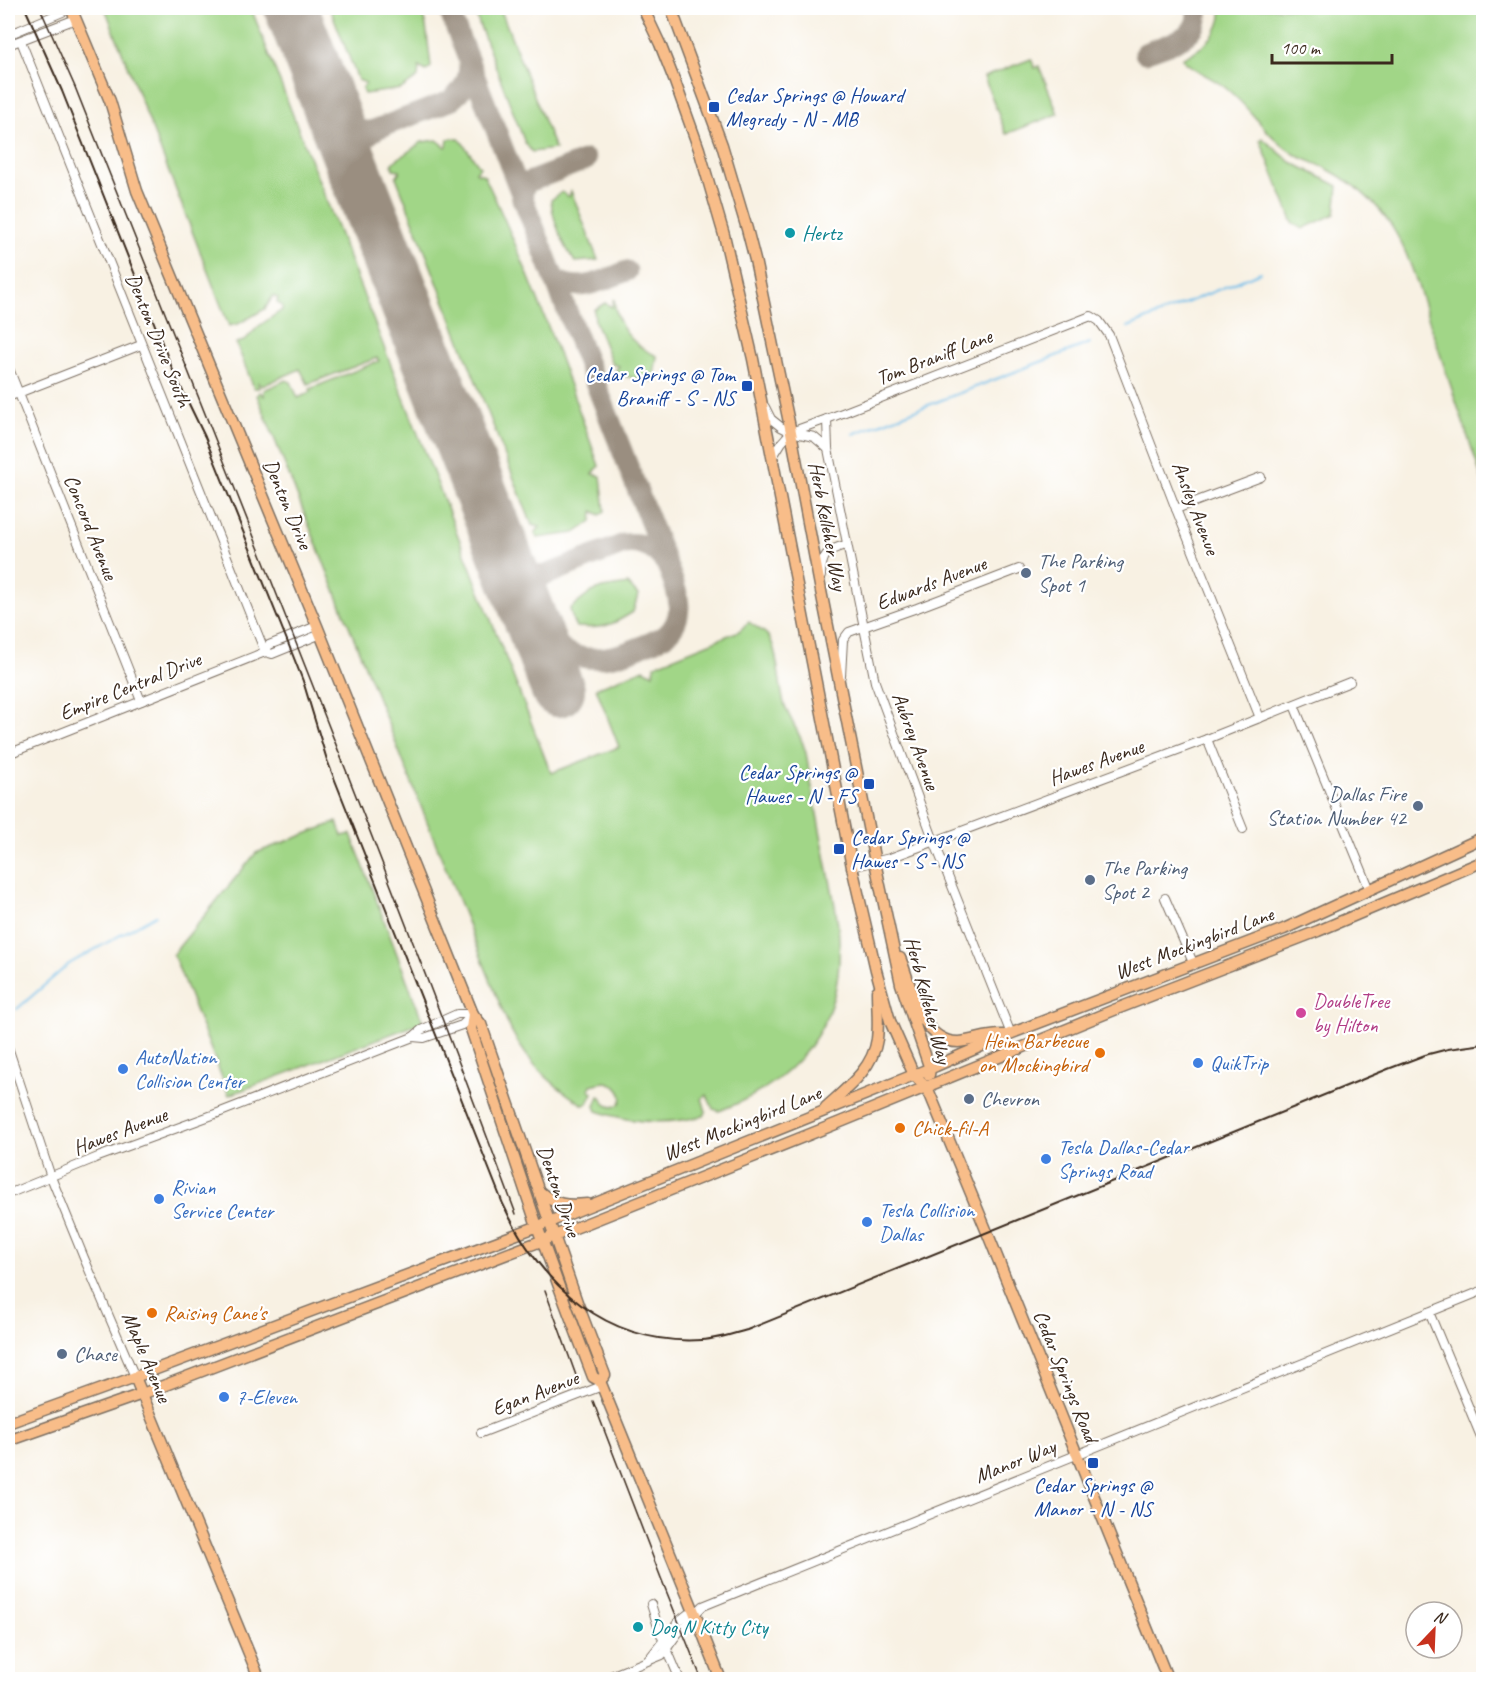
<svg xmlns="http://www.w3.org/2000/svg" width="1491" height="1687" font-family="Caveat,sans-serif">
	<rect width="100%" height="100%" fill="#fff"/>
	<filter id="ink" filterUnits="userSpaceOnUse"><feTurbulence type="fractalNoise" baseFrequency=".0167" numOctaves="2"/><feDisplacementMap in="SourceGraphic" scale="12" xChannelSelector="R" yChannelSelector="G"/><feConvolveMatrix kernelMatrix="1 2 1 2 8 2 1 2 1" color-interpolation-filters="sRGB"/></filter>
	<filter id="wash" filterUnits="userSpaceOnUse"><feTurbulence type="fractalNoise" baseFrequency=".008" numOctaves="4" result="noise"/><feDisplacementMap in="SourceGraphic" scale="24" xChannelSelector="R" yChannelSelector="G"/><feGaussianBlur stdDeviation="1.35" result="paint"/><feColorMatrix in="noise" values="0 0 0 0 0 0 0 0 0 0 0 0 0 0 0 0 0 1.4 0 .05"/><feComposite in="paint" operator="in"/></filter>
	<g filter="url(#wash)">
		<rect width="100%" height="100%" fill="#f8f1e3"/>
		<g fill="#a1d687" stroke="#6e8052" stroke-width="1.5">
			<path d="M105 8H251L551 773 619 747 596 688 644 669 653 674 655 665 739 631 749 622C755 627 763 630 768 636 778 647 779 690 785 706 790 720 800 733 804 747 808 757 808 768 810 778 815 802 819 826 824 850 829 879 838 909 839 939 844 1025 796 1082 719 1111L713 1109 707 1095 702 1098 706 1112 704 1116C667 1125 633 1124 597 1111L595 1106 599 1096 601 1097C604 1105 613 1111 620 1103 626 1094 614 1083 606 1082 601 1082 596 1084 591 1085L589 1090 593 1093 588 1103 584 1105C548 1084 521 1056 505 1017L257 395 260 392 264 396V390L286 380 291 382 298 398 311 392 310 389 379 361 377 358 308 384 300 369 262 386 258 382 259 388H254L236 343 244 341 259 326 282 310V306L277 302 278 298 273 296 265 309 238 324 229 326Z"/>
			<path d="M330 8H420L426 26 431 67 426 71 419 67 418 77 401 89 364 94 362 89 366 83 358 80Z"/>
			<path d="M473 8H500L555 149 532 152 525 143Z"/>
			<path d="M1221 8H1483V482C1467 434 1451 386 1435 339 1419 292 1408 235 1370 200 1358 188 1344 178 1329 170 1319 164 1307 161 1296 155 1266 137 1253 110 1227 89 1213 77 1195 72 1182 59 1201 49 1224 32 1221 8Z"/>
			<path d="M1031 59 1035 68 1039 66 1058 114 1006 134 984 77Z"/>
			<path d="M459 138 480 167 476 172 477 173 484 175C529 269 564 368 599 466L593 474 601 476 605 511 600 515 593 511 592 521 575 533 538 538 535 533 540 527 532 525 396 177 400 171V170L393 169 392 163 422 142 437 140 446 147 447 146 448 139Z"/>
			<path d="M1262 138 1291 162 1338 186 1335 214 1302 229 1293 223 1260 140Z"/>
			<path d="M571 191 598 260 575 262C563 245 553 221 551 200L562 192 569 197Z"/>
			<path d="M614 299C616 326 633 346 657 356L653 381 623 376 615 371 619 366 612 364 595 321 594 310 605 303 612 307Z"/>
			<path d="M628 584 638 595 633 612C611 626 603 629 576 627L573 621 570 609 592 592 602 588Z"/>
			<path d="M337 822 342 836 351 834 423 1022 229 1095 173 954 256 853Z"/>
		</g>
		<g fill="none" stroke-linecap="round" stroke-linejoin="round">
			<g stroke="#6ebde9" stroke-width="2">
				<path d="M1128 327 1261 272"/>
				<path d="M853 434 1090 343"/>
				<path d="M17 1009 69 964 156 915"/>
			</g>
			<g stroke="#9a8e80" stroke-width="21">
				<path d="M448 8 663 555C672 581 692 612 666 635 657 640 648 643 640 647 594 667 564 662 531 622"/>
				<path d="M1145 53C1166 44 1204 38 1196 8"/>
				<path d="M334 116C344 127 356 132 371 131L450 101C464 90 469 80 469 63"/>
				<path d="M356 173C353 154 359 140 375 130"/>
				<path d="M522 199 523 191 526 183 586 160"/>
				<path d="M554 279C580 294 601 281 627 271"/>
				<path d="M503 548C513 566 525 578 546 575L624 544C642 542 653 547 664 561"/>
			</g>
			<path stroke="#9a8e80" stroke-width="54" d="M291 8 558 690"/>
		</g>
	</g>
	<g filter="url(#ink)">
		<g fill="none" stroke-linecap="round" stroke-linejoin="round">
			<g stroke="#7d7063" stroke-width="10">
				<g id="minor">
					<path d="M8 35 72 8"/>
					<path d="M21 41 265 652"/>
					<path d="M8 45 76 19"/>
					<path d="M8 366 141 701"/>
					<path d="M8 397 141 345"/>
					<path d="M765 407 771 419 781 427 791 432 814 437 828 449"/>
					<path d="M827 419 828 449 875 682 934 841 1011 1034"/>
					<path d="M772 458 782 442 791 432 827 419 1091 316 1099 321 1109 335 1176 509 1260 718"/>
					<path d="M1176 509 1261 477"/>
					<path d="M821 576C821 556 827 549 846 545"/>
					<path d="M265 652 269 645 317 626"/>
					<path d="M841 676 843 640 849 632 917 608 1019 569"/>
					<path d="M1294 705 1370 890"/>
					<path d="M1207 739 1243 829"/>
					<path d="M8 754 265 652 272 654 321 634"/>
					<path d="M852 867 890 858 1207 739 1350 682"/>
					<path d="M1165 898 1194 965"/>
					<path d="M413 1037 424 1038 462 1025 473 1014"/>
					<path d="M8 1047 51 1177 84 1258 135 1377"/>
					<path d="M8 1194 98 1157 218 1113 413 1037 421 1030 457 1014H473"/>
					<path d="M1429 1312 1484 1444"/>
					<path d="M481 1433 602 1386"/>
					<path d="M651 1604 659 1630 680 1680"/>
					<path d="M648 1660 679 1621 688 1614H695"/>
					<path d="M601 1680 662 1655 678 1633 692 1620 695 1614 703 1606 1484 1290"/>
				</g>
			</g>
			<g stroke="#7d7063" stroke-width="13">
				<g id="major">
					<path d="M71 8 110 101 137 191 317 626 473 1014 481 1024 577 1302 605 1375 600 1381"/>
					<path d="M643 8 660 44 675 82 699 149 724 235 753 359 852 867 876 970 890 1021 914 1075 927 1087 987 1232 1168 1680"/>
					<path d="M671 8 722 145 747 229 755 260 791 432 821 591 875 862 901 984 930 1069 929 1075"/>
					<path d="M900 958C912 985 919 1042 958 1042 974 1041 987 1034 1004 1035"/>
					<path d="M473 1014 471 1029 537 1226 565 1303 593 1377 600 1381 602 1386 695 1614 721 1680"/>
					<path d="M826 1107C847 1088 873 1069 877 1039 879 1024 877 1007 877 991"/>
					<path d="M540 1192C555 1205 567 1206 587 1204"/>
					<path d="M135 1377 260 1680"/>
					<path d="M8 1423 135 1377 549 1222 936 1066 1007 1035 1284 929 1484 837"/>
					<path d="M8 1441 142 1394 580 1226 838 1123 1114 1010 1318 931 1484 861"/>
				</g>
			</g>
			<use href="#minor" stroke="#fff" stroke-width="8"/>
			<use href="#major" stroke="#f8bd89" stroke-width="10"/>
			<g stroke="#3b2a1e" stroke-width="1.5">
				<path d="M40 8 75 87C224 462 375 836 516 1214"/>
				<path d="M545 1290 578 1381"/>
				<path d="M593 1401 661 1578 702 1680"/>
			</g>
			<path stroke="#3b2a1e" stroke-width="2" d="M25 8 62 91 174 373 205 437 288 643 303 681 327 760 503 1204C541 1286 607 1346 702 1340 717 1339 733 1334 747 1330L1388 1069 1425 1055 1448 1049 1484 1044"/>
		</g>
	</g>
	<g fill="#1a4fb4" stroke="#fff" stroke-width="2">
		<rect x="708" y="101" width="12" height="12" rx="3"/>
		<rect x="741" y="380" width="12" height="12" rx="3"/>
		<rect x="863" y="778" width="12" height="12" rx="3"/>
		<rect x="833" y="843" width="12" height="12" rx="3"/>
		<rect x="1087" y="1457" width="12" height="12" rx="3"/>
	</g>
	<g fill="#0f9aa8" stroke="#fff" stroke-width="2">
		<circle cx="790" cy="233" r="6"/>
		<circle cx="638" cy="1627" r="6"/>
	</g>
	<g fill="#5c6f8a" stroke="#fff" stroke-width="2">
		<circle cx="1026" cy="573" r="6"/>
		<circle cx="1418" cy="806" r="6"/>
		<circle cx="1090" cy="880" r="6"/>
		<circle cx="969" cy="1099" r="6"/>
		<circle cx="62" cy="1354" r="6"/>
	</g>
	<circle fill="#d1479c" stroke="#fff" stroke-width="2" cx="1301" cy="1013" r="6"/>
	<g fill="#e8710a" stroke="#fff" stroke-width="2">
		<circle cx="1100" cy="1053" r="6"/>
		<circle cx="900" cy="1128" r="6"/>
		<circle cx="152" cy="1313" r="6"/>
	</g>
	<g fill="#3f7fe0" stroke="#fff" stroke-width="2">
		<circle cx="1198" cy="1063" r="6"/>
		<circle cx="123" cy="1069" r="6"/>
		<circle cx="1046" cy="1159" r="6"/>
		<circle cx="159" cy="1199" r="6"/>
		<circle cx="867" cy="1222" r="6"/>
		<circle cx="224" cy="1397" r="6"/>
	</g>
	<g text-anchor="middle" stroke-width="4.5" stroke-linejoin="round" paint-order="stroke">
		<g font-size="21" fill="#164399" stroke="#fff" text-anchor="start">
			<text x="726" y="102">Cedar Springs @ Howard<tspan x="726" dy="24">Megredy - N - MB</tspan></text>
			<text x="735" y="381" text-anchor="end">Cedar Springs @ Tom<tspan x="735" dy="24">Braniff - S - NS</tspan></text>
			<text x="857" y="779" text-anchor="end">Cedar Springs @<tspan x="857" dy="24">Hawes - N - FS</tspan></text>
			<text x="851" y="844">Cedar Springs @<tspan x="851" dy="24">Hawes - S - NS</tspan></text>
			<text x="1093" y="1492" text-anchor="middle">Cedar Springs @<tspan x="1093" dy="24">Manor - N - NS</tspan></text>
		</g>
		<g font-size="21" fill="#0d838f" stroke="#fff" text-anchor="start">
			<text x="802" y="240">Hertz</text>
			<text x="650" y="1634">Dog N Kitty City</text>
		</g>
		<g font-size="21" fill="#3b2a1e" stroke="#fff">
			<text transform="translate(159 340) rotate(68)" y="7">Denton Drive South</text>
			<text transform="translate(934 357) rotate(-21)" y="7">Tom Braniff Lane</text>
			<text transform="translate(288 504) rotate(67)" y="7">Denton Drive</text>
			<text transform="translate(1196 508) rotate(69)" y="7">Ansley Avenue</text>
			<text transform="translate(828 526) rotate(79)" y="7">Herb Kelleher Way</text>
			<text transform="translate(91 527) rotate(68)" y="7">Concord Avenue</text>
			<text transform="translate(931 583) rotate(-21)" y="7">Edwards Avenue</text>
			<text transform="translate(130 686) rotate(-22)" y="7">Empire Central Drive</text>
			<text transform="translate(916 741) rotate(70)" y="7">Aubrey Avenue</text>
			<text transform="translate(1096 762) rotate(-20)" y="7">Hawes Avenue</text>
			<text transform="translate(1194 943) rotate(-21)" y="7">West Mockingbird Lane</text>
			<text transform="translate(928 1000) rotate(75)" y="7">Herb Kelleher Way</text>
			<text transform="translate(742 1123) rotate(-22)" y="7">West Mockingbird Lane</text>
			<text transform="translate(120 1131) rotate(-21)" y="7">Hawes Avenue</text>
			<text transform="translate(559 1191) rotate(71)" y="7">Denton Drive</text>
			<text transform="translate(147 1357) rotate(67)" y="7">Maple Avenue</text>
			<text transform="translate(1066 1376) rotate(68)" y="7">Cedar Springs Road</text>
			<text transform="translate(535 1393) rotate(-21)" y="7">Egan Avenue</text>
			<text transform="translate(1015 1461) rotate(-22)" y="7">Manor Way</text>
		</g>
		<g font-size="21" fill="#4e5e75" stroke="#fff" text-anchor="start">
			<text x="1038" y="568">The Parking<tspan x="1038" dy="24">Spot 1</tspan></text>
			<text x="1406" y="801" text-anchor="end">Dallas Fire<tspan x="1406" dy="24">Station Number 42</tspan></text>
			<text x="1102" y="875">The Parking<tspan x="1102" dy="24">Spot 2</tspan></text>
			<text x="981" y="1106">Chevron</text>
			<text x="74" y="1361">Chase</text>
		</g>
		<g font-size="21" fill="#b23c85" stroke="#fff" text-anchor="start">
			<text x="1313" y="1008">DoubleTree<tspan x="1313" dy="24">by Hilton</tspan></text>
		</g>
		<g font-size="21" fill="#c56008" stroke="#fff" text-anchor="start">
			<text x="1088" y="1048" text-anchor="end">Heim Barbecue<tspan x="1088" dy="24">on Mockingbird</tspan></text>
			<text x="912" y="1135">Chick-fil-A</text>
			<text x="164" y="1320">Raising Cane's</text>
		</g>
		<g font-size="21" fill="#366cbe" stroke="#fff" text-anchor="start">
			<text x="135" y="1064">AutoNation<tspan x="135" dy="24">Collision Center</tspan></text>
			<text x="1210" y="1070">QuikTrip</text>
			<text x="1058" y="1154">Tesla Dallas-Cedar<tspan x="1058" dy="24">Springs Road</tspan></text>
			<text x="171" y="1194">Rivian<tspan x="171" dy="24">Service Center</tspan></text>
			<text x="879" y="1217">Tesla Collision<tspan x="879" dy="24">Dallas</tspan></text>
			<text x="236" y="1404">7-Eleven</text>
		</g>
	</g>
	<rect width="1491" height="1687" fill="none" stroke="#fff" stroke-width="30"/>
	<g transform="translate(1434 1630) rotate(23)"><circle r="28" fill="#ffffff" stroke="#b1aaa5" stroke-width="1.5"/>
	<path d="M0-4.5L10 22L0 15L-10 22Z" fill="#c8321e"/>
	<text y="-9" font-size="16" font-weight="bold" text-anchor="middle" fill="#3b2a1e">N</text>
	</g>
	<path d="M1272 54v9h120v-9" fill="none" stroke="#3b2a1e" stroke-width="3"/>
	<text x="1281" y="54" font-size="18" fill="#3b2a1e" stroke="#ffffff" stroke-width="4.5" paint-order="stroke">100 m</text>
</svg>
